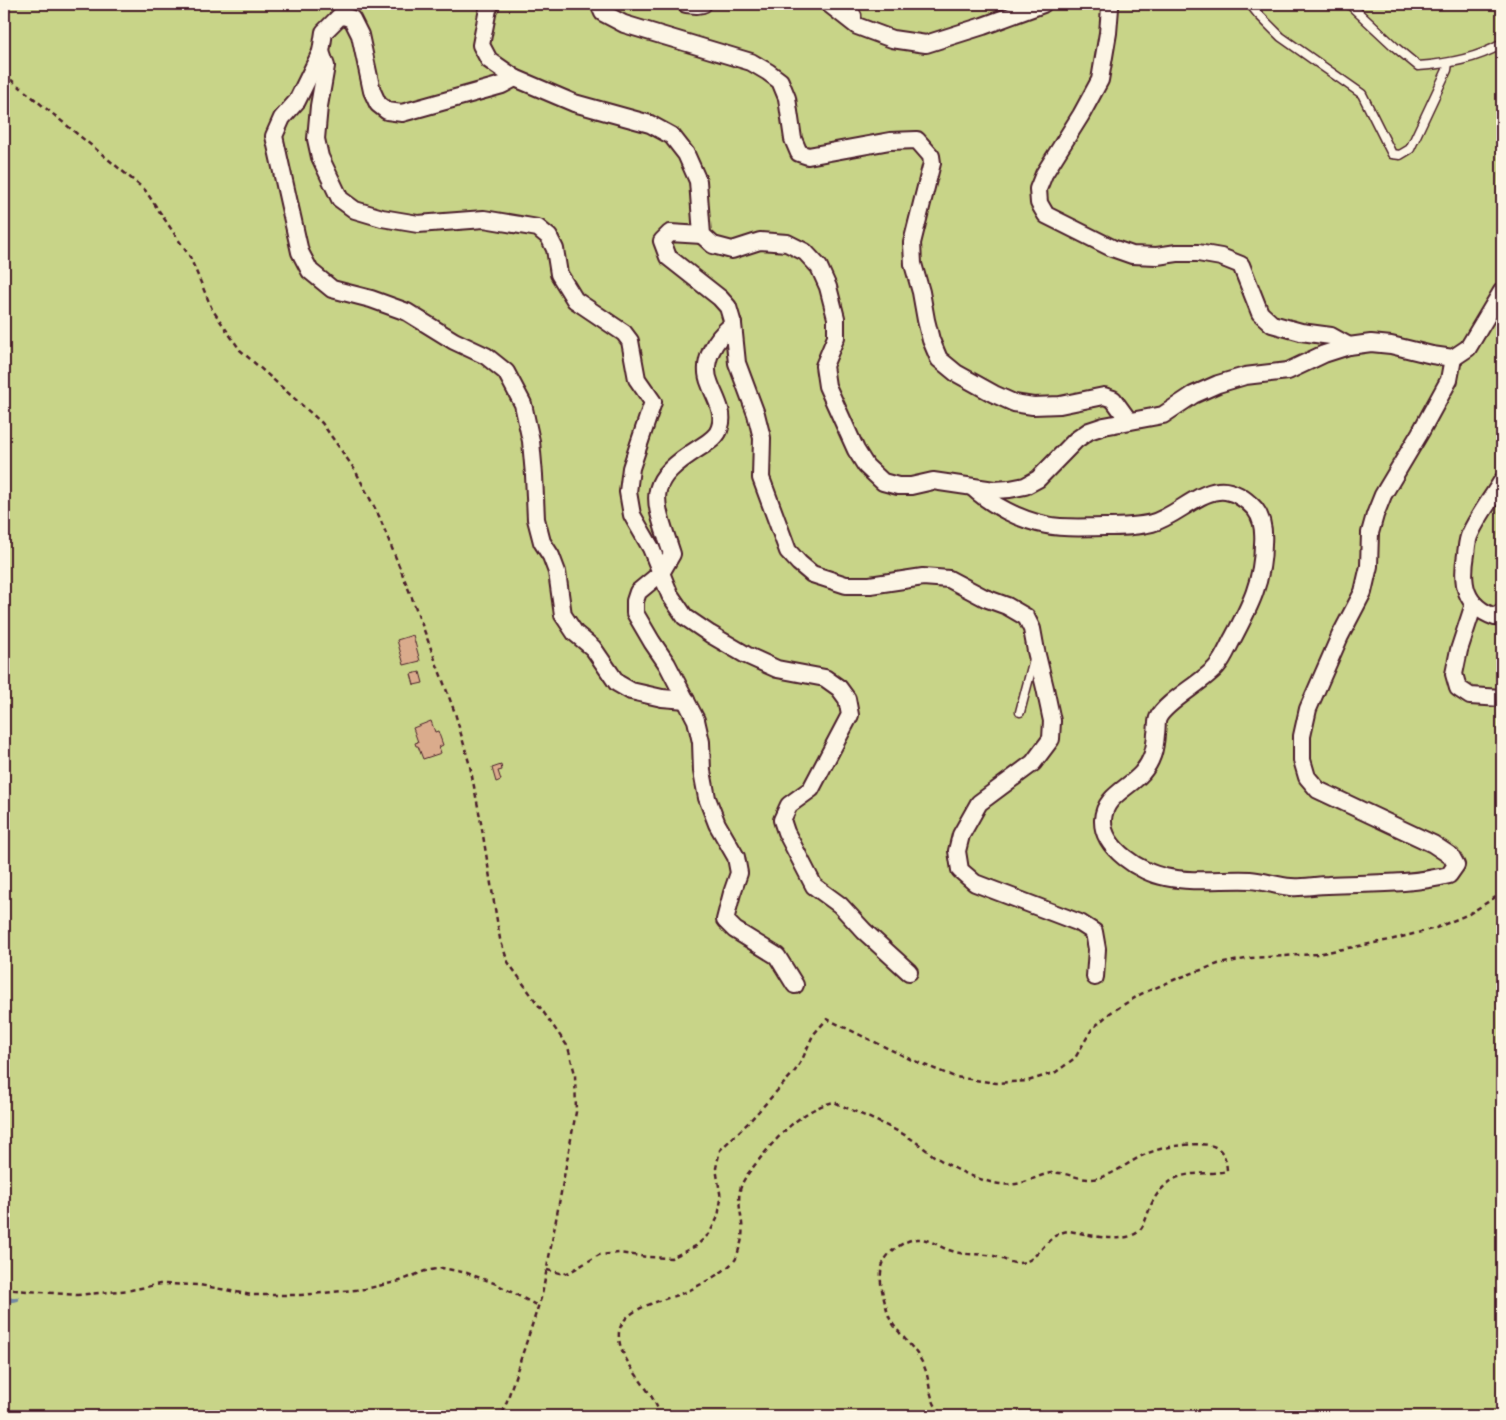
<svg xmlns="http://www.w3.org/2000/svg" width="1506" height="1420" font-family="'Patrick Hand',sans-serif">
	<rect width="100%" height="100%" fill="#f5e6d3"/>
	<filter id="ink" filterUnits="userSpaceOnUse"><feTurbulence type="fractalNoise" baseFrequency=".02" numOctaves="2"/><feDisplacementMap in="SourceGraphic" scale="10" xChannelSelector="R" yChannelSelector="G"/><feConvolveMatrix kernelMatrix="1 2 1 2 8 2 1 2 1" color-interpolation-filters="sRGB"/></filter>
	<g filter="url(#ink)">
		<rect fill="#c8d488" stroke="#897a5a" x="4" y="4" width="1498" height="1412"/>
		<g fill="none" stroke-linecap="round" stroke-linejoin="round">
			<path stroke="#758aa3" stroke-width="4.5" d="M4 1301 17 1299"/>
		</g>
		<g fill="#daab8c" stroke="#4a1f2b">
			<path d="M413 635 420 661 404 665 397 640Z"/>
			<path d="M420 672 423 683 414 685 411 674Z"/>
			<path d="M431 721 435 732 438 731 443 745 439 747 441 753 423 759 418 746H416L415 743 418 742 413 728Z"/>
			<path d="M501 765 502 770 498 771 501 780 496 782 492 768Z"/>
		</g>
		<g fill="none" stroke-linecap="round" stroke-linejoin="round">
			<g stroke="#4a1f2b" stroke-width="11">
				<g id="lane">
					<path d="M851 4 857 15V25"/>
					<path d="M1250 4 1258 14 1281 37 1362 94 1392 154 1400 155 1410 149 1447 70 1448 63"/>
					<path d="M1349 4 1395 47 1418 66C1448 64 1476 59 1502 44"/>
					<path d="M1020 712 1034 659"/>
				</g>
			</g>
			<g stroke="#4a1f2b" stroke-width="20">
				<g id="street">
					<path d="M491 4 488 9 481 45 489 60 515 78 574 103 650 124 672 136 686 154 698 181 702 235 713 245 732 250 760 241 787 243 805 252 819 267 828 287 836 318V337L824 366 827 386 856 450 866 466 883 482 898 486H911L933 481 994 490 1010 489 1025 486 1038 479 1076 440 1089 431 1104 426 1163 415 1193 395 1218 384 1245 376 1288 371 1324 354 1349 346 1371 343 1391 345 1432 355 1453 358 1468 348 1502 291"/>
					<path d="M599 4 603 13 624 24 751 62 768 72 780 81 787 98 793 139 799 153 808 156 890 141 917 140 931 156 932 163 912 243 913 264 921 292 926 320 931 340 939 359 956 373 994 394 1014 403 1033 406 1060 405 1104 396 1113 399 1129 421"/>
					<path d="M686 4 697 5 703 4"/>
					<path d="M829 4 857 26 892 39 926 44 983 26 1043 4"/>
					<path d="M1109 4 1110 8 1108 33 1100 80 1081 115 1044 174 1038 189 1039 203 1046 215 1112 248 1132 255 1157 256 1177 253H1198L1221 257 1241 265 1260 313 1272 324 1301 332 1331 336 1349 346"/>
					<path d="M321 52 326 66 319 106 316 139 320 157 340 199 355 210 382 218 418 224 484 219 538 228 549 237 555 249 559 274 575 300 624 333 630 341 637 379 653 402 631 468 628 492 632 515 651 548 670 595 685 617 710 634 746 655 777 669 825 678 839 688 847 699 850 715 821 770 811 789 789 805 782 820 786 832 814 886 840 905 864 931 909 972"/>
					<path d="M515 78 502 85 402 113 387 111 378 104 372 91 360 35 352 19 341 15 324 32 321 52 297 101 282 118 274 136 300 252 310 271 332 289 371 299 407 312 454 341 486 356 506 372 523 404 531 441 534 475 536 519 542 542 551 556 557 572 563 615 575 633 593 648 617 683 631 691 662 698 686 700"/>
					<path d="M702 235 670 233 662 241 668 257 720 298 728 307 733 324 737 363 756 414 762 438 761 478 788 551 799 563 812 574 846 585H870L923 577 949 579 985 598 1007 606 1026 617 1032 629 1036 651 1045 688 1052 721 1051 739 1033 763 979 803 961 835 957 851 960 870 975 883 1080 923 1094 932 1097 949 1095 977"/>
					<path d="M733 324C716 338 700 361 710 384 715 398 725 412 720 427 718 437 707 443 699 448 642 484 654 498 672 554L661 573 638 592 635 601V613L652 642 667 664 696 720 701 742 702 771 707 798 717 824 736 857 739 873 732 893 725 920 735 930 777 956 795 985"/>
					<path d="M1502 481C1492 498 1478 516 1470 534 1467 540 1467 547 1466 554 1461 583 1464 606 1495 617L1502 612"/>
					<path d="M972 487C991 505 1020 520 1046 525 1065 529 1085 527 1104 527 1120 527 1136 527 1152 523 1174 517 1197 493 1218 491 1232 489 1246 499 1255 509 1263 519 1264 531 1263 544 1263 581 1250 606 1233 638 1228 647 1224 658 1217 666 1204 682 1165 702 1158 718 1156 723 1157 730 1156 734 1155 750 1152 761 1142 773 1128 789 1104 796 1103 820 1102 848 1141 873 1165 877 1193 883 1222 879 1250 880 1264 881 1277 886 1291 887 1303 888 1316 885 1328 885 1369 883 1409 885 1449 875L1456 865 1451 856 1433 844 1318 790 1307 777 1302 760V736L1308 709 1340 636 1363 592 1369 566 1370 533 1375 515 1383 495 1420 433 1449 380 1453 358"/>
					<path d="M1474 604 1459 650 1454 674 1458 688 1470 696 1502 698"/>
				</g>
			</g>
			<g stroke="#4a1f2b" stroke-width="2.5" stroke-dasharray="5 4" stroke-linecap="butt">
				<path d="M4 74 103 155 145 190 190 257 212 309 240 350 322 423 355 470 379 516 412 598 455 713 470 766 480 817 500 939 508 962 568 1047 575 1074 576 1112 542 1295 502 1416"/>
				<path d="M547 1270 564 1274 570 1272 599 1255 619 1253 647 1257 671 1258 696 1246 709 1234 718 1217 721 1199 716 1168 720 1150 749 1122 795 1071 802 1060 813 1035 827 1019 912 1060 955 1077 996 1083 1028 1081 1056 1072 1075 1058 1092 1029 1110 1013 1141 994 1176 979 1218 964 1251 958 1317 954 1390 940 1436 928 1469 914 1502 893"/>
				<path d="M4 1289 77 1295 131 1290 160 1284 200 1285 251 1295H301L365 1289 400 1281 425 1271 442 1268 467 1273 494 1283 538 1306"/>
				<path d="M660 1416C655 1390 616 1361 619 1332 623 1306 668 1300 688 1291 702 1284 725 1272 735 1260 737 1257 738 1252 739 1249 748 1226 736 1210 740 1190 743 1178 751 1170 758 1161 778 1136 802 1109 834 1102 859 1114 886 1124 910 1138 918 1143 926 1150 934 1156 954 1169 976 1180 1000 1184 1024 1187 1031 1177 1051 1173 1063 1171 1077 1179 1089 1179 1112 1179 1130 1159 1151 1152 1161 1148 1173 1146 1184 1145 1207 1143 1226 1142 1227 1171 1210 1175 1189 1171 1174 1179 1165 1184 1157 1193 1153 1201 1148 1210 1146 1223 1140 1230 1125 1246 1088 1234 1069 1231 1045 1233 1040 1262 1019 1263 1011 1264 1002 1258 994 1256 980 1253 966 1256 952 1251 940 1248 930 1238 917 1239 911 1239 903 1243 899 1246 876 1260 879 1280 885 1303 887 1309 888 1316 891 1321 901 1337 914 1346 923 1364 932 1382 926 1398 943 1416"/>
			</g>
			<use href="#lane" stroke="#fcf5e5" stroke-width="8"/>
			<use href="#street" stroke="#fcf5e5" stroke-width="16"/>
		</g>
	</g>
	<rect width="1506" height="1420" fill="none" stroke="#fcf5e5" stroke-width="20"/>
	<rect x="10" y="10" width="1486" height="1400" fill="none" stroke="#4a1f2b" stroke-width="2" filter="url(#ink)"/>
</svg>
